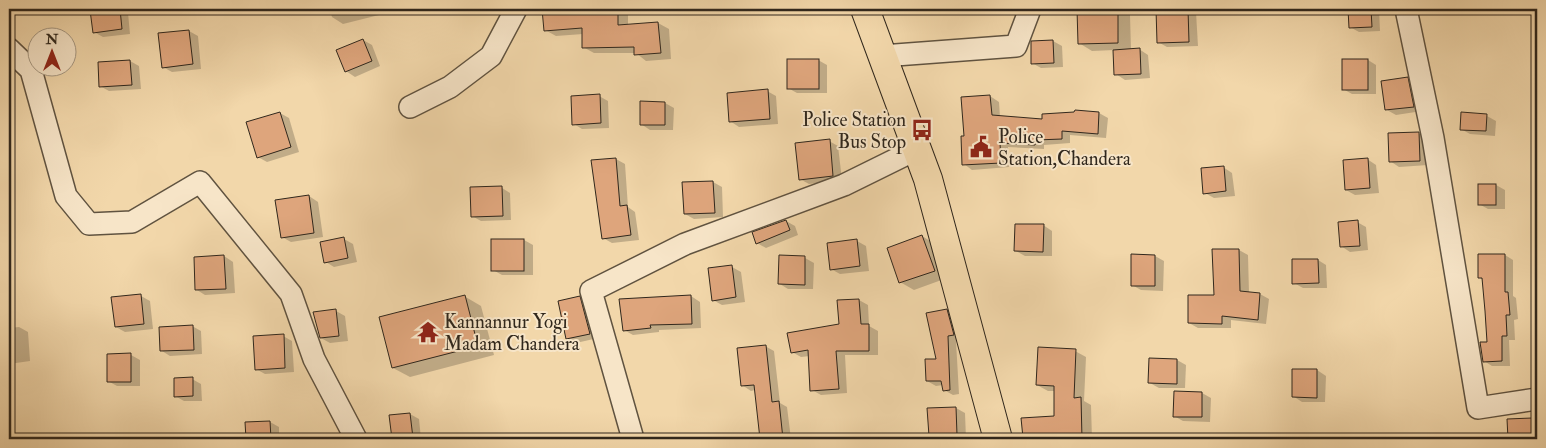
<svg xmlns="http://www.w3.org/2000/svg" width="1546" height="448" font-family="'IM FELL Double Pica',serif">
	<rect width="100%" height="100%" fill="#f2d7aa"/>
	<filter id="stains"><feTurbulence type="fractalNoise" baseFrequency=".004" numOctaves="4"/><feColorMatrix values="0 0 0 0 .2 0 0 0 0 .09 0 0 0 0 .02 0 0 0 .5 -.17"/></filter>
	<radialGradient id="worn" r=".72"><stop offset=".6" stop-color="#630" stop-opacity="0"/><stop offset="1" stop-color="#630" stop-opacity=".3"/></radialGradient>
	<g fill="#0003">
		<path d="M120 9 128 13 130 34 103 37 94 32 92 11Z"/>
		<path d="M272 9H377L379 15 343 24 332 17 330 11 277 12Z"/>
		<path d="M542 9H623L628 12V25L658 23 669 29 671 59 646 61 636 53H594L583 47V34L556 36 545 30Z"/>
		<path d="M1078 9H1120L1130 15 1131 50 1139 49 1148 55 1150 78 1125 80 1116 74 1114 50 1092 51 1079 43Z"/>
		<path d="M1157 9H1191L1196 12 1198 46 1167 47 1158 42Z"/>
		<path d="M1349 9H1379L1380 31 1359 32 1350 27Z"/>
		<path d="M189 31 198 36 201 69 172 72 163 67Z"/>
		<path d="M363 40 372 45 380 66 355 77 346 71Z"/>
		<path d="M1053 41 1062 46 1063 67 1041 68 1032 63Z"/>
		<path d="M818 60 827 65V93H797L788 88Z"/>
		<path d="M1368 60 1376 65V94H1352L1343 89Z"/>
		<path d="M130 61 139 66 141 89 109 91 100 86Z"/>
		<path d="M1407 79 1416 84 1422 111 1396 115 1387 110Z"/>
		<path d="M767 91 776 96 778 124 739 127 730 121Z"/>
		<path d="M599 96 608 101 609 128 582 129 574 124Z"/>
		<path d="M990 96 999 102 1000 117 1044 120 1099 113 1108 118 1106 138 1070 135V143L1044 145V149L1008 147 1009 167 972 170 964 164 965 137Z"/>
		<path d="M665 103 674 108 673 130H650L641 124Z"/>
		<path d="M280 113 289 118 299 152 267 162 258 157Z"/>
		<path d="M1462 114 1487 116 1496 121 1495 136 1470 134 1461 129Z"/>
		<path d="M1418 133 1427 138 1428 165 1399 167 1390 161Z"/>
		<path d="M829 141 838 146 842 180 809 184 800 179Z"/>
		<path d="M616 159 625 164 628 207 635 212 639 240 612 243 603 238 592 161Z"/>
		<path d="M1367 159 1376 165 1379 193 1355 195 1346 190Z"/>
		<path d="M1223 167 1232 173 1235 196 1214 198 1205 193Z"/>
		<path d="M713 182 722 187 723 217 694 219 685 214Z"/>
		<path d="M1496 185 1505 190V209H1488L1479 204Z"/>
		<path d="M502 188 510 193 511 220 481 221 472 216Z"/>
		<path d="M309 196 318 202 323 237 291 242 282 237Z"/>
		<path d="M786 221 795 226 798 235 766 248 757 243Z"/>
		<path d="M1357 222 1366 227 1368 250 1350 252 1341 246Z"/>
		<path d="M1043 225 1052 231V256H1025L1016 251Z"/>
		<path d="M922 236 935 244 947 278 914 290 900 282Z"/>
		<path d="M344 239 353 244 357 262 334 267 326 262Z"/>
		<path d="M524 240 533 245V275H502L493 270Z"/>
		<path d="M857 241 866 246 869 271 840 274 831 269Z"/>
		<path d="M1239 250 1248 255 1249 293 1260 294 1269 299 1266 324 1231 320V328H1198L1189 323 1215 296Z"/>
		<path d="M1505 255 1513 260V296L1516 298 1518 319 1514 320 1515 340H1509L1510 366H1492L1484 361 1488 343 1483 280 1479 277Z"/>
		<path d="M224 256 233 262 235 293 205 295 197 290 195 258Z"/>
		<path d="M1133 256H1155L1164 261 1163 291 1141 290 1132 285Z"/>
		<path d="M780 257 805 258 814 263 813 289H788L780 284Z"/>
		<path d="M1318 260 1326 265 1327 288H1303L1294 283Z"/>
		<path d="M732 267 741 272 745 302 722 305 713 300 709 270Z"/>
		<path d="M141 296 150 301 153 329 125 332 116 327Z"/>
		<path d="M464 296 481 306 494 355 410 377 393 368Z"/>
		<path d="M691 296 700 302 701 328 659 330V332L633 335 624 330Z"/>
		<path d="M579 298 588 303 598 338 576 343 567 338Z"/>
		<path d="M859 300 868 305 869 326 878 331V355H845L847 393 821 395 812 390 810 356 801 357 792 352 840 325Z"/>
		<path d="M946 310 955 315 962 340 956 341 959 394 953 395 944 390 943 385 936 386 927 381 937 360Z"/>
		<path d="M336 311 345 316 348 341 330 343 321 338Z"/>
		<path d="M192 326 201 331 202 354 170 356 162 351Z"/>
		<path d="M19 327 28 332 30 361 9 364V328Z"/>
		<path d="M283 336 292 341 294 372 265 374 256 369Z"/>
		<path d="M765 346 774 351 780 403 787 407 791 439H761L755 390 751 391 742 385Z"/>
		<path d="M1075 351 1086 357 1084 401 1091 405 1092 439H1027L1024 438 1056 417 1055 391H1048L1037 385Z"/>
		<path d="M131 355 140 360V386H117L108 381Z"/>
		<path d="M1177 360 1186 365 1185 388H1159L1150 383Z"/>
		<path d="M1293 370H1317L1326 376 1325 402H1302L1293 396Z"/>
		<path d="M192 379 201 384 202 401H184L175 396Z"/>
		<path d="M1202 393 1211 398 1210 422 1183 421 1174 416Z"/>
		<path d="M956 408 965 413 966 439H936L930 436Z"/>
		<path d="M410 414 419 419 421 439H394L391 416Z"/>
		<path d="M1537 419V439H1509L1508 420Z"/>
		<path d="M270 422 279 427V439H247L246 424Z"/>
	</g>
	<g fill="#dea57c" stroke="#30271c">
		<path d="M120 9 122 29 93 33 90 10Z"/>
		<path d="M542 9H618V25L658 22 661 53 634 55V47L582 48V28L544 31Z"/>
		<path d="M1077 9H1118V43L1078 44Z"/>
		<path d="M1156 9H1188L1189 42 1157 43Z"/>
		<path d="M1348 9H1371L1372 27 1349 28Z"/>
		<path d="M189 30 193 64 162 68 158 33Z"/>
		<path d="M363 39 372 61 345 72 336 50Z"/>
		<path d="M1053 40 1054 63 1031 64V41Z"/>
		<path d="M1140 48 1141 74 1114 75 1113 50Z"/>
		<rect x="787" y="59" width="32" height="30"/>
		<rect x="1342" y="59" width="26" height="31"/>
		<path d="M130 60 132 85 99 87 98 62Z"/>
		<path d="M1408 77 1414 107 1385 110 1381 81Z"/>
		<path d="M768 89 770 119 729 122 727 93Z"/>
		<path d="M600 94 601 123 572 125 571 96Z"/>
		<path d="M990 95 992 115 1042 119V114L1074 112 1075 110 1099 112 1098 134 1062 131V139L1036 140 1035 145 1000 143 1001 163 962 165 961 136H964L961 97Z"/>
		<path d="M640 101 665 102V125H640Z"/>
		<path d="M280 112 291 147 257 158 246 122Z"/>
		<path d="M1461 112 1487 114 1486 131 1460 130Z"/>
		<path d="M1419 132 1420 161 1389 162 1388 133Z"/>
		<path d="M830 139 833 176 799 180 795 143Z"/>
		<path d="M616 158 620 206 627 205 631 235 602 239 591 160Z"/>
		<path d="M1368 158 1370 188 1345 190 1343 160Z"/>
		<path d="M1224 166 1226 191 1203 194 1201 168Z"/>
		<path d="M713 181 715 213 684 214 682 182Z"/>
		<rect x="1478" y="184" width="18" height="21"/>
		<path d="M502 186 503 216 471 217 470 187Z"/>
		<path d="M309 195 314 233 281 238 275 200Z"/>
		<path d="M786 220 790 230 756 244 752 232Z"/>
		<path d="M1358 220 1360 246 1340 247 1338 222Z"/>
		<path d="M1015 224H1044L1043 252 1014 251Z"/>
		<path d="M922 235 935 271 899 283 887 248Z"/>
		<path d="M344 237 348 258 324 263 320 242Z"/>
		<rect x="491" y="239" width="33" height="32"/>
		<path d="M857 239 860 266 830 270 827 243Z"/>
		<path d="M1212 249H1239L1240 291 1260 293 1258 320 1222 316V324L1188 323V295H1214Z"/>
		<path d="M1131 254 1155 255V286H1131Z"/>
		<path d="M1478 254H1505V292H1508L1510 315H1506L1507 336H1502V361L1483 362 1480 342H1487L1485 311 1482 278H1478Z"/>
		<path d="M224 255 226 289 195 290 194 257Z"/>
		<path d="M779 255 805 256V285L778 284Z"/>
		<path d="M1292 259H1318L1319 283 1292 284Z"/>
		<path d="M732 265 736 297 712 301 708 268Z"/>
		<path d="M141 294 144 324 115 327 111 297Z"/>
		<path d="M465 295 478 346 392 368 379 317Z"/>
		<path d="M691 295 692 324 650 325 651 328 623 331 619 299Z"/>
		<path d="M580 296 590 334 566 339 558 301Z"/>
		<path d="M859 299 861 324H869V351H836L839 389 810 391 808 350 791 353 787 333 839 324 837 300Z"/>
		<path d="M336 309 339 336 320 338 313 312Z"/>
		<path d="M947 309 954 335 948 336 950 390 943 391 941 381H926L925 359H936L926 313Z"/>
		<path d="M193 325 194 350 160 351 159 327Z"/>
		<path d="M284 334 285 368 255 370 253 336Z"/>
		<path d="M766 345 772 402 779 401 783 439H760L754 385 741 386 737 348Z"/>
		<path d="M1038 347 1076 349 1074 398 1081 397 1082 439H1064V436L1023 438 1021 418 1054 416V386L1036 385Z"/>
		<path d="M131 353V382H107V354Z"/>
		<path d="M1149 358 1177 359V384L1148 383Z"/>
		<path d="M1292 369H1317V398L1292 397Z"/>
		<path d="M193 377V396L174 397V378Z"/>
		<path d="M1174 391 1202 392V417H1173Z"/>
		<path d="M956 407 957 435 929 436 927 408Z"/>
		<path d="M410 413 413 438 392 439 389 415Z"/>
		<path d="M1532 418 1533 439H1508L1507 419Z"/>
		<path d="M270 421 271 439H246L245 422Z"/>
	</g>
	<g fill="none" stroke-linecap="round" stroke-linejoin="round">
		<g stroke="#605340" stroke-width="24">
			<g id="minor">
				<path d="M1406 9 1433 138 1478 408 1537 399"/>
				<path d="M9 49 31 70 66 196 89 224 132 222 200 182 291 294 314 359 356 439"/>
				<path d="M882 56 1016 46 1030 9"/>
				<path d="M410 107 450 87 491 56 516 9"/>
				<path d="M633 439 591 291 685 244 844 185 917 149"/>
			</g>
		</g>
		<g stroke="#30271c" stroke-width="30">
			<path id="major" d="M865 9 928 179 998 439"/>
		</g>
		<use href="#minor" stroke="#f7e5c8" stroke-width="21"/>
		<use href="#major" stroke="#f2d7aa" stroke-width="28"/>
	</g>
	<defs>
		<g id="bus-bare" transform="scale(1.725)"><path d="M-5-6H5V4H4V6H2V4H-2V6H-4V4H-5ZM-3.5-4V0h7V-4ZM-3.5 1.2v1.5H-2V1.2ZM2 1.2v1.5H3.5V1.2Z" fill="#8f2418" stroke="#f7e5c8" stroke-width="2.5" paint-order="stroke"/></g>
		<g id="civic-bare" transform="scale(1.725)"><path d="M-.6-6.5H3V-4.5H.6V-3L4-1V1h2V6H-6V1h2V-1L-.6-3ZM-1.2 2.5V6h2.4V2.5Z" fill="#8f2418" stroke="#f7e5c8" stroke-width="2.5" paint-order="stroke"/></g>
		<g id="temple-bare" transform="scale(1.725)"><path d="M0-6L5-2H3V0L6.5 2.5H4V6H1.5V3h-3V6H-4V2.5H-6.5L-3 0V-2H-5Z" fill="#8f2418" stroke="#f7e5c8" stroke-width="2.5" paint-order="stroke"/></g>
	</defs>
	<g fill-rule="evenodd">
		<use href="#bus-bare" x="922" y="130"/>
		<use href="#civic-bare" x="981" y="147"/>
		<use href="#temple-bare" x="428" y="332"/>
	</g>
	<g text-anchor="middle" stroke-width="4" stroke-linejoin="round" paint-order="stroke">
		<g font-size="19" fill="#30271c" stroke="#f7e5c8" text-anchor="start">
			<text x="906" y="126" text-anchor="end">Police Station<tspan x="906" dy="22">Bus Stop</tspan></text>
			<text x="998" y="143">Police<tspan x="998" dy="22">Station,Chandera</tspan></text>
			<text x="444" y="328">Kannannur Yogi<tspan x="444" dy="22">Madam Chandera</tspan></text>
		</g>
	</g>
	<rect width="1546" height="448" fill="none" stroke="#f2d7aa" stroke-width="30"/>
	<rect x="10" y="10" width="1526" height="428" fill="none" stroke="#30271c" stroke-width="2.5"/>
	<rect x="15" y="15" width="1516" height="418" fill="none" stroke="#30271c"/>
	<g transform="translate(52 52)"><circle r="24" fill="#f7e5c8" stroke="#a79983"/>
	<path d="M0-4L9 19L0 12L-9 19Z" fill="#8f2418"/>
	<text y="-8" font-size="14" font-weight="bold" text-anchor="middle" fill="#30271c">N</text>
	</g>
	<rect width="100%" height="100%" filter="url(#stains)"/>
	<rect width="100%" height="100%" fill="url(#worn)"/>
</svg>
